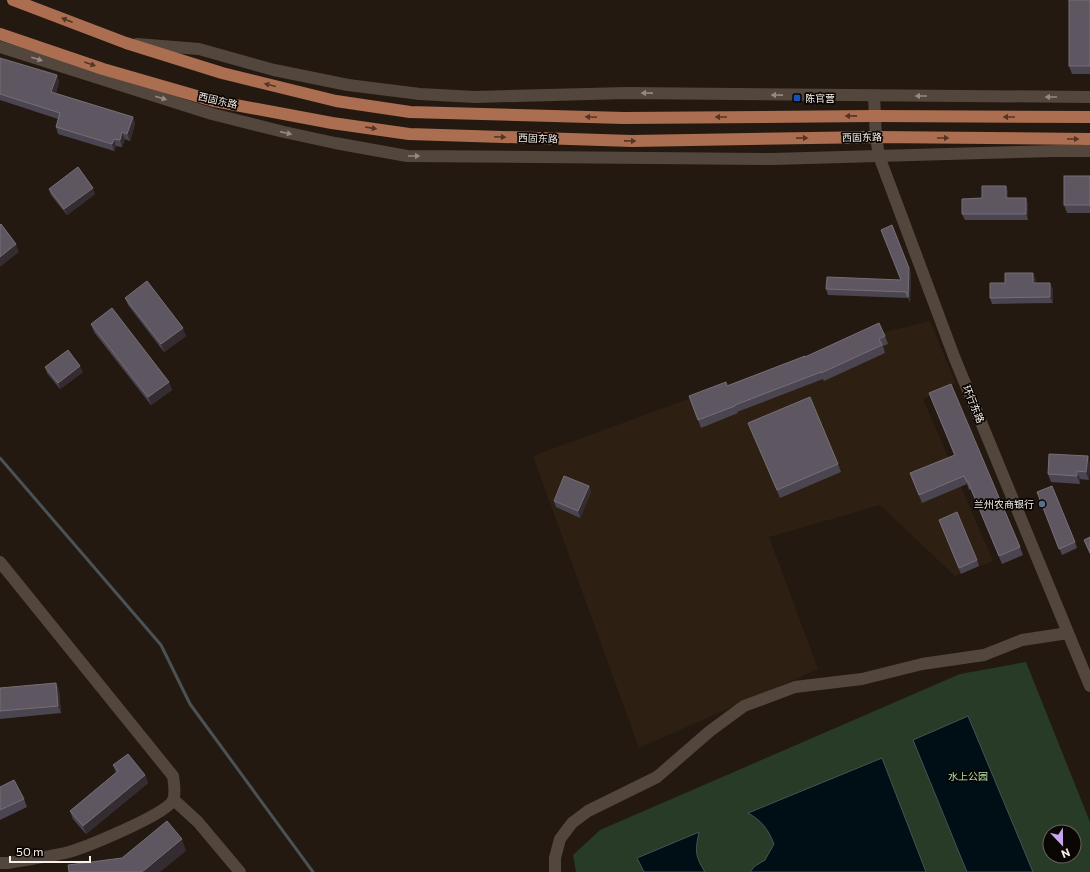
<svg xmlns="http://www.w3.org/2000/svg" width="1090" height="872" font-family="Commissioner,'Noto Sans SC',sans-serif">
	<rect width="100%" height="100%" fill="#241911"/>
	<path fill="#2d2013" d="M930 321 956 384 923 399 993 561 955 576 880 505 769 537 818 669 639 748 533 456 840 343Z"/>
	<path fill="#273b27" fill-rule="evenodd" d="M1026 662 1090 822V872H576L573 855 600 830 960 674ZM1050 832H1074V856H1050Z"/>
	<g fill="#000e16" stroke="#4a5256">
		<path d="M968 716 1033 872H967L913 740Z"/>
		<path d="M882 758 926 872H750L755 866 765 860 774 844C768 829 762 821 748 813Z"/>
		<path d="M699 832C695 851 695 856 705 872H644L637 858Z"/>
	</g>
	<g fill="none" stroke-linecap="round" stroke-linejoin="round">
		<path stroke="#4a5256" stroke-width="3" d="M0 458 161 645 190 704 313 872"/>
		<g stroke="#53463d" stroke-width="12">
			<path d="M137 44 199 49 274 70 348 85 420 94 475 97 626 93 1090 97"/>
			<path d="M0 47 212 114 284 132 335 143 407 156 772 159 1055 151H1090"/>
			<path d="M874 96 876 137 879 156 955 359 1090 686"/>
			<path d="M0 562 173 776C174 783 176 793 173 800 168 814 82 849 65 853 46 857 27 860 8 863H0"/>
			<path d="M174 800 198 822 240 872"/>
			<path d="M555 872V858L560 839 572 823 588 811 657 777 710 731 744 706 795 687 862 679 922 664 984 655 1022 640 1068 633"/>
		</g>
		<g stroke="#ac6e50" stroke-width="12">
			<path d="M13 0 126 43 222 73 336 101 410 112 624 118 874 116 1090 117"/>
			<path d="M0 34 103 69 214 101 332 123 409 134 632 141 876 137 1090 139"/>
		</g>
	</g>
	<g fill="#4b4551">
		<path d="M1090 0V74H1072L1069 66Z"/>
		<path d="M0 58 57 75 59 82 56 93 133 117 135 124 130 141 125 139 122 147 116 146 114 151 58 134 56 127 58 119 0 100Z"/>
		<path d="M1090 176V213H1067L1064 205Z"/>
		<path d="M1006 186 1008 192V198L1028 204V220H965L962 214 982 198Z"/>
		<path d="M49 189 95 194 67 215 51 195Z"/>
		<path d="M911 274 910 303 908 298 828 295 826 289 901 280Z"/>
		<path d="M1036 279V283L1053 289V303L992 304 990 298 1005 283Z"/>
		<path d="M125 298 186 336 164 352 128 305Z"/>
		<path d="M91 324 169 382 172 390 151 405 94 332Z"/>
		<path d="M885 336 888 344 883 346 885 353 824 381 823 379 737 412 738 413 701 428 689 396 727 386 805 357Z"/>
		<path d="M45 367 83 372 60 389 47 373Z"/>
		<path d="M929 393 1020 547 1023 555 1002 564 971 489 969 490 967 484 922 503 910 473 954 455Z"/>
		<path d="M748 423 838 464 841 472 780 498Z"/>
		<path d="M1090 462 1089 480 1080 479V484L1051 482 1048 474Z"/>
		<path d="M589 486 591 492 580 518 556 507 554 501Z"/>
		<path d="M1039 498 1075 542 1077 548 1062 555Z"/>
		<path d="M939 520 977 560 979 566 961 574Z"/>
		<path d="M56 683 59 691 61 713 0 719V688Z"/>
		<path d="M113 765 145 775 148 783 86 834 73 819 70 811 116 773Z"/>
		<path d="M0 787 24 799 27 807 0 820Z"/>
	</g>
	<g fill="#342c30">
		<path d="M57 75 59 82 54 99 51 92Z"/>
		<path d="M133 117 135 124 130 141 127 134Z"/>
		<path d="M122 132 125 139 122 147 120 140Z"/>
		<path d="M114 139 116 146 114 151 112 144Z"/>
		<path d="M1006 186 1008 192V204L1006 198Z"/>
		<path d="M93 188 95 194 67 215 64 209Z"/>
		<path d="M1026 198 1028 204V220L1026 214Z"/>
		<path d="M16 244 19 252 0 267V257Z"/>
		<path d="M909 268 911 274 910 303 908 297Z"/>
		<path d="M1033 273 1036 279V289L1033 283Z"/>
		<path d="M1050 283 1053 289V303L1050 297Z"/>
		<path d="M183 328 186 336 164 352 161 344Z"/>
		<path d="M80 366 83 372 60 389 58 383Z"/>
		<path d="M169 382 172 390 151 405 148 397Z"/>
		<path d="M1088 456 1090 463 1089 480 1086 472Z"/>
		<path d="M1077 471 1080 479V484L1077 476Z"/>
		<path d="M589 486 591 492 580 518 578 511Z"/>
		<path d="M56 683 59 691 61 713 58 706Z"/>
		<path d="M145 775 148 783 86 834 83 826Z"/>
		<path d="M182 839 186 851 160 872H142Z"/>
	</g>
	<g fill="#5e5761" stroke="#766f76">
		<rect x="1069" y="0" width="21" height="66"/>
		<path d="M0 58 57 75 51 92 133 117 127 134 122 132 120 140 114 139 112 144 56 127 60 113 0 94Z"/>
		<path d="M78 167 93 188 64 209 49 189Z"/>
		<rect x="1064" y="176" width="26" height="29"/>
		<path d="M982 186H1006V198H1026V214H962V199L982 198Z"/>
		<path d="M1 224 16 244 0 257V225Z"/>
		<path d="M892 225 909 268 908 297 906 292 826 289 827 277 901 280 881 230Z"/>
		<path d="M1005 273H1033V283H1050V297L990 298V283H1005Z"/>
		<path d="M147 281 183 328 161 344 125 298Z"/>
		<path d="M112 308 169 382 148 397 91 324Z"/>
		<path d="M879 323 885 336 879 339 882 345 821 373V372L735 405V406L698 420 689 396 726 382 727 386 805 356V357Z"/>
		<path d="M68 350 80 366 58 383 45 367Z"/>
		<path d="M951 384 1020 547 999 556 968 482H967L964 476 919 495 910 473 955 455 929 393Z"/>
		<path d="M810 397 838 464 777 490 748 423Z"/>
		<path d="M1049 454 1088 456 1086 472 1077 471V476L1048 474Z"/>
		<path d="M564 476 589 486 578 511 554 501Z"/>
		<path d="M1052 486 1075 542 1059 549 1037 492Z"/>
		<path d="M957 512 977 560 959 568 939 520Z"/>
		<path d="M1090 537V553L1084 540Z"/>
		<path d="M56 683 58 706 0 711V688Z"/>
		<path d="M128 754 145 775 83 826 70 811 118 771 113 765Z"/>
		<path d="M14 780 24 799 0 810V787Z"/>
		<path d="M167 821 182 839 142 872H69L68 865 122 858Z"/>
	</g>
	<defs><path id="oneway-solid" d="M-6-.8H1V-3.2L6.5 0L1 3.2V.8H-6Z"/></defs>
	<g fill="#533526">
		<use href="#oneway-solid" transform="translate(67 20) rotate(-159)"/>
		<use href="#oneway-solid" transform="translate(90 64) rotate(19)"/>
		<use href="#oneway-solid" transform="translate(270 85) rotate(-166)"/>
		<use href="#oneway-solid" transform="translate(851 116) rotate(179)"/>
		<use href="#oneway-solid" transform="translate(591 117) rotate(-178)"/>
		<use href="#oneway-solid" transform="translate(721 117) rotate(180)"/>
		<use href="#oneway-solid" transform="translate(1009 117) rotate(-180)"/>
		<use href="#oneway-solid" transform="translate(371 128) rotate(9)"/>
		<use href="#oneway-solid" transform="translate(500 137) rotate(2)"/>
		<use href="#oneway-solid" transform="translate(802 138) rotate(-1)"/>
		<use href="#oneway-solid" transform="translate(943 138)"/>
		<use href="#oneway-solid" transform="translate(1073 139)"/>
		<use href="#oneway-solid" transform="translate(630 141) rotate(1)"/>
	</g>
	<g fill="#958a82">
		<use href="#oneway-solid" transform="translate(37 59) rotate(18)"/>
		<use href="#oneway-solid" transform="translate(647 93) rotate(-179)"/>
		<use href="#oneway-solid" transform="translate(777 95) rotate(-179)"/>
		<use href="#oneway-solid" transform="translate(921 96) rotate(-180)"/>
		<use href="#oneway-solid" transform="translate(1051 97) rotate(-180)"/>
		<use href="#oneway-solid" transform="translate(161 98) rotate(17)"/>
		<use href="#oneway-solid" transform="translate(286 133) rotate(13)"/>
		<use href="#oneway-solid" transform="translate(414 156)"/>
	</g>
	<rect fill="#1a4fb4" stroke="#0a0603" stroke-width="1.5" x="793" y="94" width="8" height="8" rx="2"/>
	<circle fill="#5c6f8a" stroke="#0a0603" stroke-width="1.5" cx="1042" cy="504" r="4"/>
	<g text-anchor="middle" stroke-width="3.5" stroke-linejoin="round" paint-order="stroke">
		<g font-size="10" fill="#f8f0ea" stroke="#0a0603" text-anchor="start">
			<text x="805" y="102">陈官营</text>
			<text x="1034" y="508" text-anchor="end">兰州农商银行</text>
		</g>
		<g font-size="10" fill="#f8f0ea" stroke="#0a0603">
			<text transform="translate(218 100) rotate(13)" y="4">西固东路</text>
			<text transform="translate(862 137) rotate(-1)" y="4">西固东路</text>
			<text transform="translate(538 138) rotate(2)" y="4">西固东路</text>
			<text transform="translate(974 404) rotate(68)" y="4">环行东路</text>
		</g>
		<g font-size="10" fill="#aee1ad" stroke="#0a0603">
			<text x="968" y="780">水上公园</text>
		</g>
	</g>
	<g transform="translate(1062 844) rotate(158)"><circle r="19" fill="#0a0603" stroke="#69645f"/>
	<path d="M0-3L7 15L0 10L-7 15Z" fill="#c6a6f0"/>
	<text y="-6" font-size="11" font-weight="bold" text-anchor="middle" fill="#f8f0ea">N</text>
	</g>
	<path d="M10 856v6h80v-6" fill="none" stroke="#f8f0ea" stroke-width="2"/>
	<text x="16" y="856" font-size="12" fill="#f8f0ea" stroke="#0a0603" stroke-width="3" paint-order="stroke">50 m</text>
</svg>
